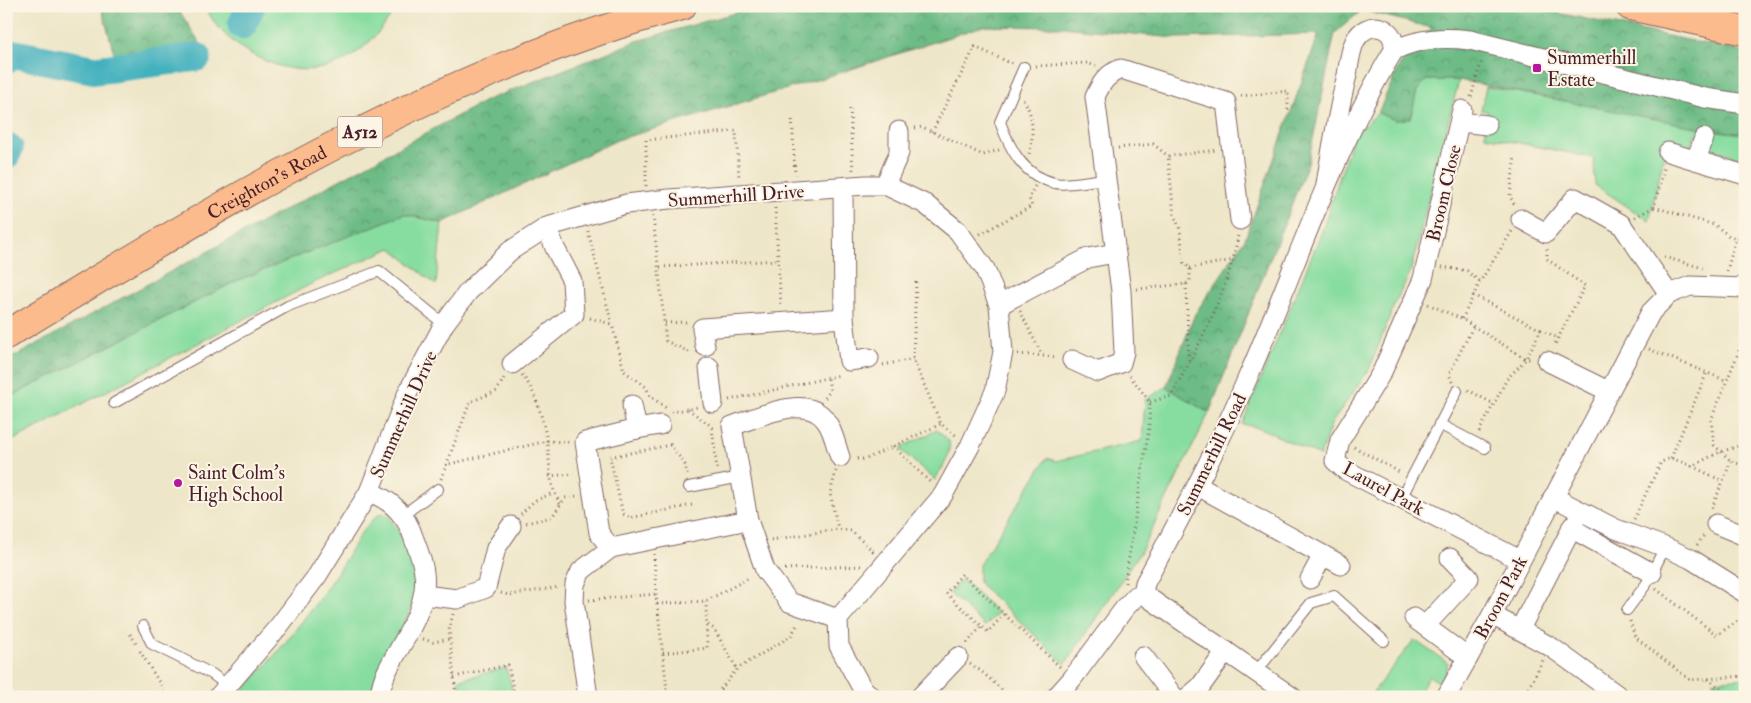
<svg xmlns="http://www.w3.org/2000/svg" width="1751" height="703" font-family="'IM FELL Double Pica',serif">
	<defs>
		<pattern id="forest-crowns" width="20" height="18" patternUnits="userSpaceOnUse" patternTransform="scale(1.25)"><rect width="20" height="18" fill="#6dbc86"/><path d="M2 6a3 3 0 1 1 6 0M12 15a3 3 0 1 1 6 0" fill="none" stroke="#5c986e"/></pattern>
	</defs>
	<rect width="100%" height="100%" fill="#fcf5e5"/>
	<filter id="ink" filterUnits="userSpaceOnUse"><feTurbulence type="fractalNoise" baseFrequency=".02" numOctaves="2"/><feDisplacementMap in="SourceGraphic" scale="10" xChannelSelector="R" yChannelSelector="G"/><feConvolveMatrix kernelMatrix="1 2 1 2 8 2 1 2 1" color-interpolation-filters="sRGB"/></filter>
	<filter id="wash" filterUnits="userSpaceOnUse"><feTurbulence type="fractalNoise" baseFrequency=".0096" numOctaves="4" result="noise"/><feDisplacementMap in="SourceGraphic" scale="20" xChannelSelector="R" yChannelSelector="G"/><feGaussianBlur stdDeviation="1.12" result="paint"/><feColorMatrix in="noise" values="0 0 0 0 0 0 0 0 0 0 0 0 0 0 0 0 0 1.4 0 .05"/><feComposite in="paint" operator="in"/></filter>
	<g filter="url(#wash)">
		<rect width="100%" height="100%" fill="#eee6c8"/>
		<g fill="#87dda0" stroke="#687e66">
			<path d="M205 6H397C363 63 315 88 253 55 234 45 214 27 205 6Z"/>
			<path d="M1426 80H1459L1410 273 1395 303 1369 370 1331 424 1320 456 1260 428 1242 424 1322 231 1353 136 1378 113 1395 120 1410 119 1417 90Z"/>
			<path d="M1486 87 1591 105 1710 130 1745 134V160L1710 148 1712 140 1695 135 1688 151 1666 147 1649 221 1595 185 1594 158 1485 136 1488 112 1481 110Z"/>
			<path d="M404 214 442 223 436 285 391 248 311 284 6 444V399L236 281Z"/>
			<path d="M1166 387 1209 413 1140 553 1065 664 979 583V565L1047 458 1056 461 1142 441 1145 400Z"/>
			<path d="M937 430 949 441C952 456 942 467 935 480L902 451V447Z"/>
			<path d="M381 513 388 515C396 528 412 551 415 565 426 615 377 652 371 697H237C273 659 307 618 336 574 351 553 360 527 381 513Z"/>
			<path d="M962 579 998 613 985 626 949 593Z"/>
			<path d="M1414 640 1448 663 1446 673 1440 683 1429 676 1417 697H1369Z"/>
			<path d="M506 668 514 695 508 697H463L458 680Z"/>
			<path d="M1745 678V691L1740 697H1734L1712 681Z"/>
		</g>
		<g fill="url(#forest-crowns)" stroke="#5c6e58">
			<path d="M101 6H176L202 46 115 56Z"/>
			<path d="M759 6H1524L1745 52V134L1710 130 1459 80H1426L1417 91 1410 119 1395 120 1378 113 1399 66 1432 28 1362 10 1335 33 1308 163 1209 413 1166 387 1195 314 1245 239 1319 34 1175 38 1061 27 983 26 833 75 617 140 442 223 404 214 236 281 6 399V361L487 100 637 41Z"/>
		</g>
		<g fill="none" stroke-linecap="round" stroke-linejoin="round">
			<g stroke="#43b1be" stroke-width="29">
				<path d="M242 25 251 6"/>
				<path d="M6 60 15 54 96 70 197 57"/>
				<path d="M6 146 9 148 6 155"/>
			</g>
		</g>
	</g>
	<g filter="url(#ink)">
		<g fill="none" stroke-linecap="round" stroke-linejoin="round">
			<g stroke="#836562" stroke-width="12">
				<g id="lane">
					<path d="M1024 67 1000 122C1010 149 1023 176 1055 183 1066 186 1092 180 1106 179"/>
					<path d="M114 403 288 306 379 271 444 324"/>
					<path d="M1439 424 1485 448"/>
					<path d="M689 487 741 477"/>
					<path d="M1401 498 1457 391"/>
					<path d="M403 515 438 489"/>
					<path d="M1627 610 1647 583 1665 547"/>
					<path d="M143 626 152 644 212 674 228 686"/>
					<path d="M1256 672 1311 603 1334 596 1384 641"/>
				</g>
			</g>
			<g stroke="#836562" stroke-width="21">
				<g id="street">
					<path d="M1394 50C1420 38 1443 37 1470 40L1705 98 1745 104"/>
					<path d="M1462 110 1423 279 1382 372 1340 440 1335 461 1345 470 1520 560"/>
					<path d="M1460 122 1487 125"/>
					<path d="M1668 152 1745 175"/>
					<path d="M1696 160 1704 138"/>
					<path d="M885 185 899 153V131"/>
					<path d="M843 188 844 318 849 361 869 358"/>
					<path d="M1521 219 1546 233 1575 198 1621 224 1669 294"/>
					<path d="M999 305 1088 258 1115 253"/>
					<path d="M705 346 702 328 844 318"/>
					<path d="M1072 360 1098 372 1121 363 1124 352 1121 291 1095 97C1101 83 1107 74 1121 69L1226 102 1240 220"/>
					<path d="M1547 361 1608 391"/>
					<path d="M512 364 574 314 572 281 555 248 547 227"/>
					<path d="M709 367 713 403"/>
					<path d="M632 405 637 429"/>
					<path d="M1198 486 1341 565"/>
					<path d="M369 492C392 500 407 516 414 539 418 550 423 562 424 573 428 600 411 629 398 651 389 667 381 679 380 697"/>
					<path d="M1553 497 1616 529 1665 547 1691 559 1745 593"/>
					<path d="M748 520 732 426C757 418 807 392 826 421 833 430 836 446 840 457"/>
					<path d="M1716 524 1745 536"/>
					<path d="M1571 528 1652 573"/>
					<path d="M611 548 599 533 585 442 637 429 660 425"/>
					<path d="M1310 579 1323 555"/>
					<path d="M1143 594 1145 583C1182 515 1218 448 1248 377 1296 268 1332 152 1394 50 1396 24 1366 19 1355 41 1350 51 1349 64 1347 75 1338 111 1332 147 1326 184"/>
					<path d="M1143 594 1292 697"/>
					<path d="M424 595 457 599 486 588 496 548 511 526"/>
					<path d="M1492 615 1551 647 1620 697"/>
					<path d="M1414 618 1468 658"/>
					<path d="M1425 626 1469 578 1450 558"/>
					<path d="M1520 629 1574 524"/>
					<path d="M1143 656 1174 697"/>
					<path d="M218 697 279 626 317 576 369 492 408 392 444 324 468 292 510 251 547 227 626 204 669 199 866 185H885L925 204 958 231 985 269 999 305 1003 352 995 391 970 446 943 495 838 619 839 646 862 688 872 697"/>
					<path d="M588 697 574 601 575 584 581 571 611 548 748 520 765 570 789 602 838 619"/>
					<path d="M920 697 958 657"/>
					<path d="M1056 697 1072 679 1124 609 1136 596 1143 594"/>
					<path d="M1188 697 1200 687 1226 651"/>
					<path d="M1446 697 1492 615 1651 312 1669 294 1690 286 1745 288"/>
				</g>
			</g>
			<g stroke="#836562" stroke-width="30">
				<g id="highway">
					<path d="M1630 6 1745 31"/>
					<path id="s1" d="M6 335C220 205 438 71 682 6"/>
				</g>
			</g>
			<g stroke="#836562" stroke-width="3" stroke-dasharray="1 4" stroke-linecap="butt">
				<path d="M1036 66 1087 63 1096 66"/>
				<path d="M1241 96 1288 91V112"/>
				<path d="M1471 97 1482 60"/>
				<path d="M1023 100C1034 112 1034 139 1029 154"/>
				<path d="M850 109 853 171"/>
				<path d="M792 115 795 175"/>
				<path d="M915 128 922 127 983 155 999 150"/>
				<path d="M932 132 975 47 1013 64"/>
				<path d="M1118 148 1153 144 1168 156 1217 150"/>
				<path d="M646 186V140L736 131 739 178"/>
				<path d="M1514 204 1510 196 1515 156"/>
				<path d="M1654 207 1715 225 1729 236 1745 240"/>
				<path d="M775 208 781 307"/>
				<path d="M653 216 666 341 689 352"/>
				<path d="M1635 217 1654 207 1664 168"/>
				<path d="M588 231 624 371 646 387 650 396 666 408"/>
				<path d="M980 234 1032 206 1029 198 1035 186"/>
				<path d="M1547 249V259L1585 286 1554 346"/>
				<path d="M1664 257 1703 268"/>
				<path d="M660 267 779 260"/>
				<path d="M1442 267 1467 271 1480 282"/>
				<path d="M1190 268 1234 260"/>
				<path d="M1727 271 1736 238"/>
				<path d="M916 282 913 359 941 424 958 437"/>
				<path d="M1186 284 1189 364"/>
				<path d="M1137 289 1186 284 1190 281V268L1184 263 1180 229 1174 215 1168 156"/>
				<path d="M1473 295 1541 330"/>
				<path d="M1428 304 1462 319 1526 359H1530"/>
				<path d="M1020 311 1042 355"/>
				<path d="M590 318 611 324"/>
				<path d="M1462 319 1480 282 1512 231"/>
				<path d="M665 323 687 322"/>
				<path d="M1745 343 1741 346 1711 420 1714 445 1731 461 1745 466"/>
				<path d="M1649 349 1727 381"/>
				<path d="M1018 354 1057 357"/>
				<path d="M883 365 913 359"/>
				<path d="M522 375C536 391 543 420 547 441 551 464 547 484 561 505"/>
				<path d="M1452 382 1449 374 1473 327"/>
				<path d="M1468 390 1494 404"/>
				<path d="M825 398 830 391 828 377"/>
				<path d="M729 400 840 375"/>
				<path d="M1150 402 1171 396C1196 352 1231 285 1238 235"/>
				<path d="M688 409 714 428"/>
				<path d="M671 412 698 407"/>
				<path d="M712 428 717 469"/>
				<path d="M1479 432 1507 379 1526 359 1541 330 1558 338"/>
				<path d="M670 444 686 466 687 475"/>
				<path d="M670 445 610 457 623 514 630 518 692 505"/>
				<path d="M893 446 932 484"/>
				<path d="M1354 447 1401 473"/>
				<path d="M1671 458 1707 372"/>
				<path d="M857 459H866L941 424"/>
				<path d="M445 465 547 441 569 442"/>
				<path d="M1692 466 1722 481"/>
				<path d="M836 471 830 493 838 529"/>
				<path d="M549 476 574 474"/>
				<path d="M441 479 470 402 497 391 504 378"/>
				<path d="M1712 508 1731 461"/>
				<path d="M521 514 534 501 553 493"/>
				<path d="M1634 519 1661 462 1671 458 1692 466 1720 452 1745 444"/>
				<path d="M526 523 552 517 565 498 576 496"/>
				<path d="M771 540 838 529 851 531 873 551 874 550"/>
				<path d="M1697 545 1705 534"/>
				<path d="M654 554 656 594 667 690 663 697"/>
				<path d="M785 569 862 566"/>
				<path d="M1125 583 1149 427 1150 402 1130 376"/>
				<path d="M1656 589 1717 635 1745 616"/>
				<path d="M501 593 509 595 559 587"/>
				<path d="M589 600 656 594"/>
				<path d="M657 604 706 601 751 577"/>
				<path d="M453 614 449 630 456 697"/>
				<path d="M1004 614 988 632 946 593 962 574 1061 668"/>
				<path d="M1630 621 1635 637 1690 680 1745 676"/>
				<path d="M708 625 714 629 737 669"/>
				<path d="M130 634 137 645"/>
				<path d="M423 639 433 642 450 639"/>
				<path d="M967 643 981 627"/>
				<path d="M140 651 168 697"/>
				<path d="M663 653 707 648 706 601"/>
				<path d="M970 664 981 671 1010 697"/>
				<path d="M454 677 508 665 515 697"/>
				<path d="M1708 679 1732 697"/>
				<path d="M724 697 719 691 737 669 791 636 798 623"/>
				<path d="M1524 697 1543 660"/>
				<path d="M1742 697 1745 692"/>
			</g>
			<use href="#lane" stroke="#fff" stroke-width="10"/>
			<use href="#street" stroke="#fff" stroke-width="19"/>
			<use href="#highway" stroke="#fbbb8c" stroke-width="28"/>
		</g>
	</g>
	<g fill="#b5179e" stroke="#fcf5e5" stroke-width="2">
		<rect x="1532" y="63" width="10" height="10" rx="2.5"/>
		<circle cx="178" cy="483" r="5"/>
	</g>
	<g text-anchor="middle" stroke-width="4" stroke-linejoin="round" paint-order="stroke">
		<rect fill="#fcf5e5" stroke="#7f5f63" stroke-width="1" x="337.5" y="116.5" width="45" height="31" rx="4"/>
		<g font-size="18" font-weight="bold" fill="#4a1f2b">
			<text x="360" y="138">A512</text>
		</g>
		<g font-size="19" fill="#4a1f2b" stroke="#fcf5e5" text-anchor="start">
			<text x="1547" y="64">Summerhill<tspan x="1547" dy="22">Estate</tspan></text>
			<text x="188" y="479">Saint Colm's<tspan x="188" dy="22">High School</tspan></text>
		</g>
		<g font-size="19" fill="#4a1f2b" stroke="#fcf5e5">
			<text dy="7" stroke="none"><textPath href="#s1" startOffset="302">Creighton's Road</textPath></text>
			<text transform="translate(1443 193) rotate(-77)" y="7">Broom Close</text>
			<text transform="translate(736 195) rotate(-4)" y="7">Summerhill Drive</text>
			<text transform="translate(403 414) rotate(-66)" y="7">Summerhill Drive</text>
			<text transform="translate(1211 454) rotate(-64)" y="7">Summerhill Road</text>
			<text transform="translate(1384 488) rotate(29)" y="7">Laurel Park</text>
			<text transform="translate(1500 597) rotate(-62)" y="7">Broom Park</text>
		</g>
	</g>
	<rect width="1751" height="703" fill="none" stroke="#fcf5e5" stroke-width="25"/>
</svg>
